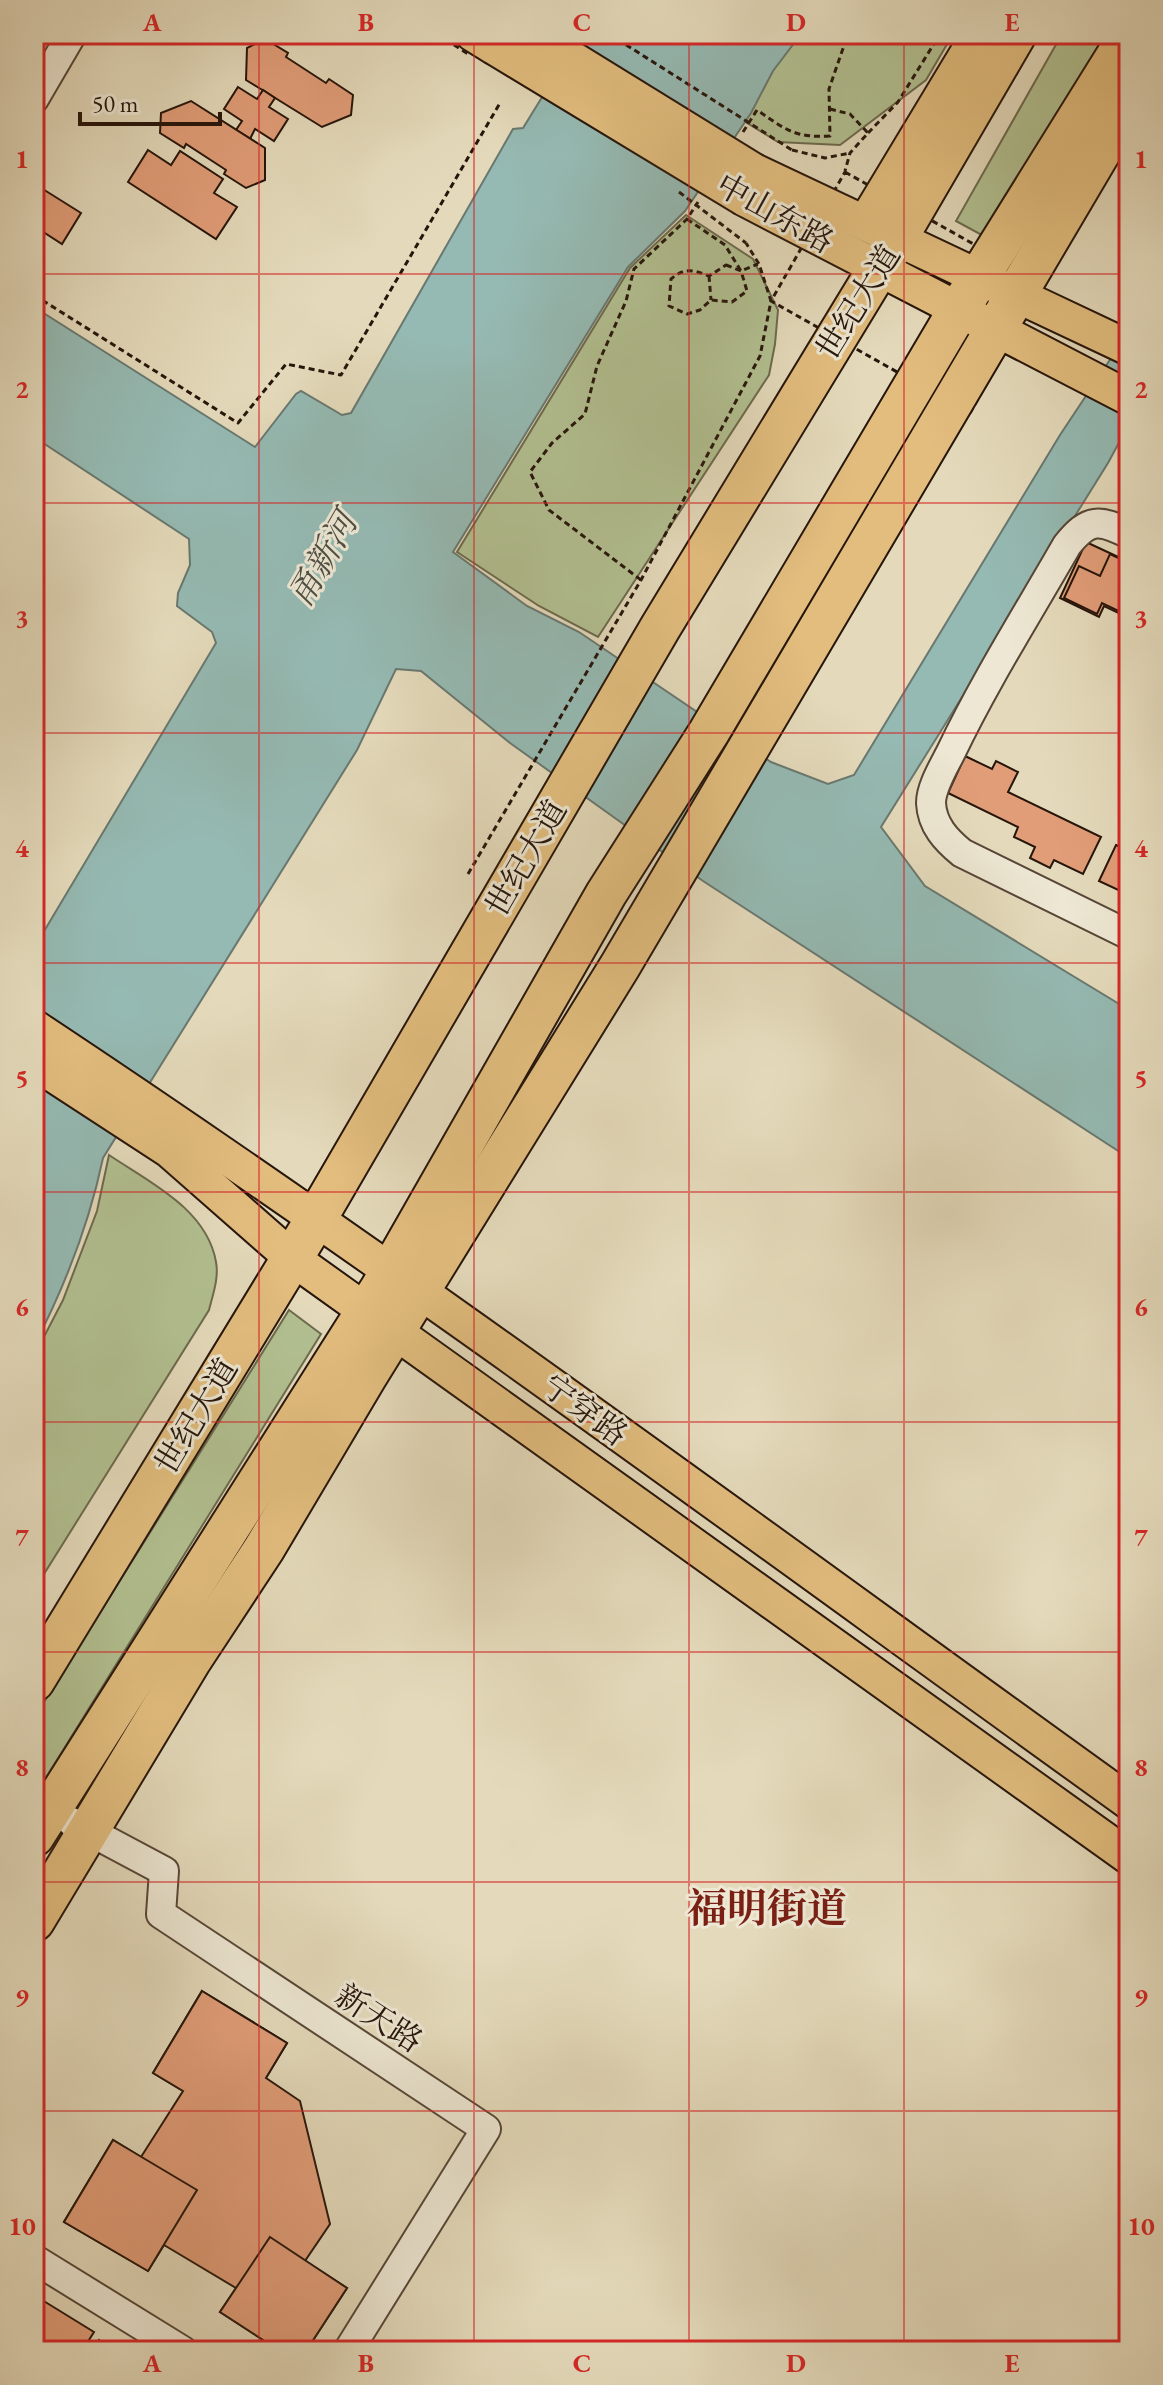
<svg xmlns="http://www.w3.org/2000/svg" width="1163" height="2385" font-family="'EB Garamond','Noto Serif SC',serif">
	<rect width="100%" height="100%" fill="#e4dabb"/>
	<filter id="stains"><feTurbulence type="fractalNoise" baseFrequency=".0025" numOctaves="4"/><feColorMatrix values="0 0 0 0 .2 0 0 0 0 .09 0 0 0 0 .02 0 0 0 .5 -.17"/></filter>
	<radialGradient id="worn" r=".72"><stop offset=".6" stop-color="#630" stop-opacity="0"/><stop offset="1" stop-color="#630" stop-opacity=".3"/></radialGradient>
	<g fill="#b2c091" stroke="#6c6a4e" stroke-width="2">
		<path d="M602 34H953L926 80 840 145 778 142Z"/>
		<path d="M1062 34H1105L989 239 956 221Z"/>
		<path d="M686 215 753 259 778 310 775 344 769 375 598 637 539 606 457 552 630 268Z"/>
		<path d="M109 1155C149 1182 207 1209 216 1262 219 1278 213 1294 209 1310L34 1590V1356L63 1300 97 1211Z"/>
		<path d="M289 1310 321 1334 34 1797V1718Z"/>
	</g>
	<path fill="#95bab3" stroke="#697870" stroke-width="2" d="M581 34H801L773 71 751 113 685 211 628 267 453 552 527 606 579 632 771 762 828 784 854 775 1060 435 1129 331V424L1108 463 881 827 925 886 1129 1010V1158L703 881 510 743 421 671 396 669 357 750 103 1158C89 1225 65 1286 34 1346V948L216 643 212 632 177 606 178 593 190 565 189 539 34 437V307L255 447 296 394 301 391 342 415 351 413 513 129 523 128Z"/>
	<g fill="#e19d78" stroke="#26150b" stroke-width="2">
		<path d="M265 39 288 53 286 57 326 83 329 79 353 95 351 115 322 127 246 80 247 48Z"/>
		<path d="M238 87 257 99 263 90 275 98 269 107 288 119 274 141 255 129 250 139 236 130 242 121 224 109Z"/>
		<path d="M191 101 265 148V180L246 188 224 174 226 170 186 144 184 148 160 133 161 113Z"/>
		<path d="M148 150 171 165 180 151 223 179 214 193 237 207 216 239 128 182Z"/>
		<path d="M38 186 81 213 62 244 34 226V192Z"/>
		<path d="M1086 542 1129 562V618L1104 606 1099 617 1060 598Z"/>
		<path d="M1110 554 1129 563V616L1102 603 1097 614 1064 598 1079 566 1100 576Z"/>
		<path d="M965 756 992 769 996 761 1018 772 1008 792 1101 837 1083 874 1054 860 1050 868 1030 858 1035 847 1014 837 1018 827 948 793Z"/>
		<path d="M1116 845 1129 851V895L1099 881Z"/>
		<path d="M202 1991 287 2043 238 2124 153 2073Z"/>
		<path d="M202 1991 287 2043 266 2078 300 2101 330 2224 305 2261 347 2288 306 2351H280L220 2312 236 2288 164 2245 148 2271 64 2222 113 2140 141 2157 183 2091 153 2073Z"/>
		<path d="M113 2140 197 2190 148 2271 64 2222Z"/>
		<path d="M270 2237 347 2288 306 2351H280L220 2312Z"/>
		<path d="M34 2295 94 2332 82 2351H34Z"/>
		<path d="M99 2340 116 2351H92Z"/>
	</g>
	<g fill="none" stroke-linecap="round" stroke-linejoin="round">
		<g stroke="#564637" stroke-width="32">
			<g id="minor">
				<path d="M34 99 72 34"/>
				<path d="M1129 534C1099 519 1089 518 1067 545 1028 613 985 681 951 752 944 766 931 787 931 803 932 825 946 840 962 853L1129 935"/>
				<path d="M72 1822 164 1871 161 1914 486 2129 348 2351"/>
				<path d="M34 2259 183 2351"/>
			</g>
		</g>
		<g stroke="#26150b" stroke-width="38">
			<g id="major">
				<path d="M473 34 494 47"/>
				<path d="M754 171 1129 348"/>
				<path d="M745 199 1129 398"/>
				<path d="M865 223 979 34"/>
				<path d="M34 1027C407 1274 766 1541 1129 1802"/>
				<path d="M34 1062 169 1150 292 1258 1129 1857"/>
			</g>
		</g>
		<g stroke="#26150b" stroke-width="44">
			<g id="highway">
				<path d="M34 1681 316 1219 660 628 897 238 1016 34"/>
				<path d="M34 1836 381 1288 606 894 709 732 958 311 1129 36"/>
				<path d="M34 1921 191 1660 264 1549 366 1377 620 966 1129 103"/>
			</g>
		</g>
		<g stroke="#26150b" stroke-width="3" stroke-dasharray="6 4" stroke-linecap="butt">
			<path d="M830 109 850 114 868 133 850 153 845 171"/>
			<path d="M743 132 757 110C786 130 795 138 830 136L829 89 848 34"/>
			<path d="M868 133 898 102 940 34"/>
			<path d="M792 150 825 158 850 153"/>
			<path d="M845 172 1043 283 970 413 771 301Z"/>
			<path d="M687 219 725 245 741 271 758 264"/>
			<path d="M726 265 741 271 747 291 732 302 711 300 700 310 687 314 669 306 671 279C685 267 693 270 709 276Z"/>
			<path d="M709 276 711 300"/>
			<path d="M34 295 238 423 286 364 341 375 500 103"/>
			<path d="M641 580 549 510 530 472 552 443 585 414 597 366 626 301 634 269 687 219 698 202"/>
			<path d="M468 874 641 580 760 356 771 301 759 264 746 243"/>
		</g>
		<use href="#minor" stroke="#ede7d3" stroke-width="28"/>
		<use href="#major" stroke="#e2bd7e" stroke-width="34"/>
		<use href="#highway" stroke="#e2bd7e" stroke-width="40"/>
		<g stroke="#26150b" stroke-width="38" stroke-linecap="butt">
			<g id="major-bridge">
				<path d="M532 34 754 171"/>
				<path d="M494 47 745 199"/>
			</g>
		</g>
		<g stroke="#26150b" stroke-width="3" stroke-dasharray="6 4" stroke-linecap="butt">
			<path d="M437 34 468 54"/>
			<path d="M609 34 792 150"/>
			<path d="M679 192 746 243"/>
		</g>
		<use href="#major-bridge" stroke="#e2bd7e" stroke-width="34"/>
	</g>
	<path fill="none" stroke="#d62828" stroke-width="2" stroke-opacity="0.55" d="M259 34V2351M474 34V2351M689 34V2351M904 34V2351M34 274H1129M34 503H1129M34 733H1129M34 963H1129M34 1192H1129M34 1422H1129M34 1652H1129M34 1882H1129M34 2111H1129"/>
	<g text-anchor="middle" stroke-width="6" stroke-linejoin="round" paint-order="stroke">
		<g font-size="32" fill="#26150b" stroke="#ede7d3">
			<text transform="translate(775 213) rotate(29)" y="11">中山东路</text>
			<text transform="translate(858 302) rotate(-58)" y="11">世纪大道</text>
			<text transform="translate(526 858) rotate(-60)" y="11">世纪大道</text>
			<text transform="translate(585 1410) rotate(36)" y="11">宁穿路</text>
			<text transform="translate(196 1416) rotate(-59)" y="11">世纪大道</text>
			<text transform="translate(379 2018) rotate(33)" y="11">新天路</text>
		</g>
		<g font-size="34" font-style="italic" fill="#4d4f46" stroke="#ede7d3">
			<text transform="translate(322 559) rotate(-60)" y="12">甬新河</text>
		</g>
		<g font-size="40" font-weight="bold" fill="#7a1f14" stroke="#ede7d3">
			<text x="767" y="1922">福明街道</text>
		</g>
	</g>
	<rect width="1163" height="2385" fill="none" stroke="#e4dabb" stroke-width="88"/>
	<path d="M80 112v12h140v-12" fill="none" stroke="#26150b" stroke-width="4"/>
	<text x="92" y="112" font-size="24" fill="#26150b" stroke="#ede7d3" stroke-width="6" paint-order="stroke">50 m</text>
	<rect x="44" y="44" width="1075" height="2297" fill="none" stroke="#d62828" stroke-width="3"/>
	<g font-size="26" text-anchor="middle" font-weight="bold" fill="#d62828">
		<text x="152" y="31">A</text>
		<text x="366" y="31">B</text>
		<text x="582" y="31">C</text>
		<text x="796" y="31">D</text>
		<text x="1012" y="31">E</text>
		<text x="22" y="168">1</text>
		<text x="1141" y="168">1</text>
		<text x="22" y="398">2</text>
		<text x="1141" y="398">2</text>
		<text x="22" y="627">3</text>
		<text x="1141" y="627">3</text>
		<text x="22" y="857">4</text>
		<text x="1141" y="857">4</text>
		<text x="22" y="1087">5</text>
		<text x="1141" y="1087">5</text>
		<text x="22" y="1316">6</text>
		<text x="1141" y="1316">6</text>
		<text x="22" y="1546">7</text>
		<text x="1141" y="1546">7</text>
		<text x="22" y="1776">8</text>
		<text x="1141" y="1776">8</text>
		<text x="22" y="2006">9</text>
		<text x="1141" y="2006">9</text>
		<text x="22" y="2235">10</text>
		<text x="1141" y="2235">10</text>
		<text x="152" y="2372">A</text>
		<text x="366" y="2372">B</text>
		<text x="582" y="2372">C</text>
		<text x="796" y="2372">D</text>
		<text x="1012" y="2372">E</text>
	</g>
	<rect width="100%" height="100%" filter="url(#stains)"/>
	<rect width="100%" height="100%" fill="url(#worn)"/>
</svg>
